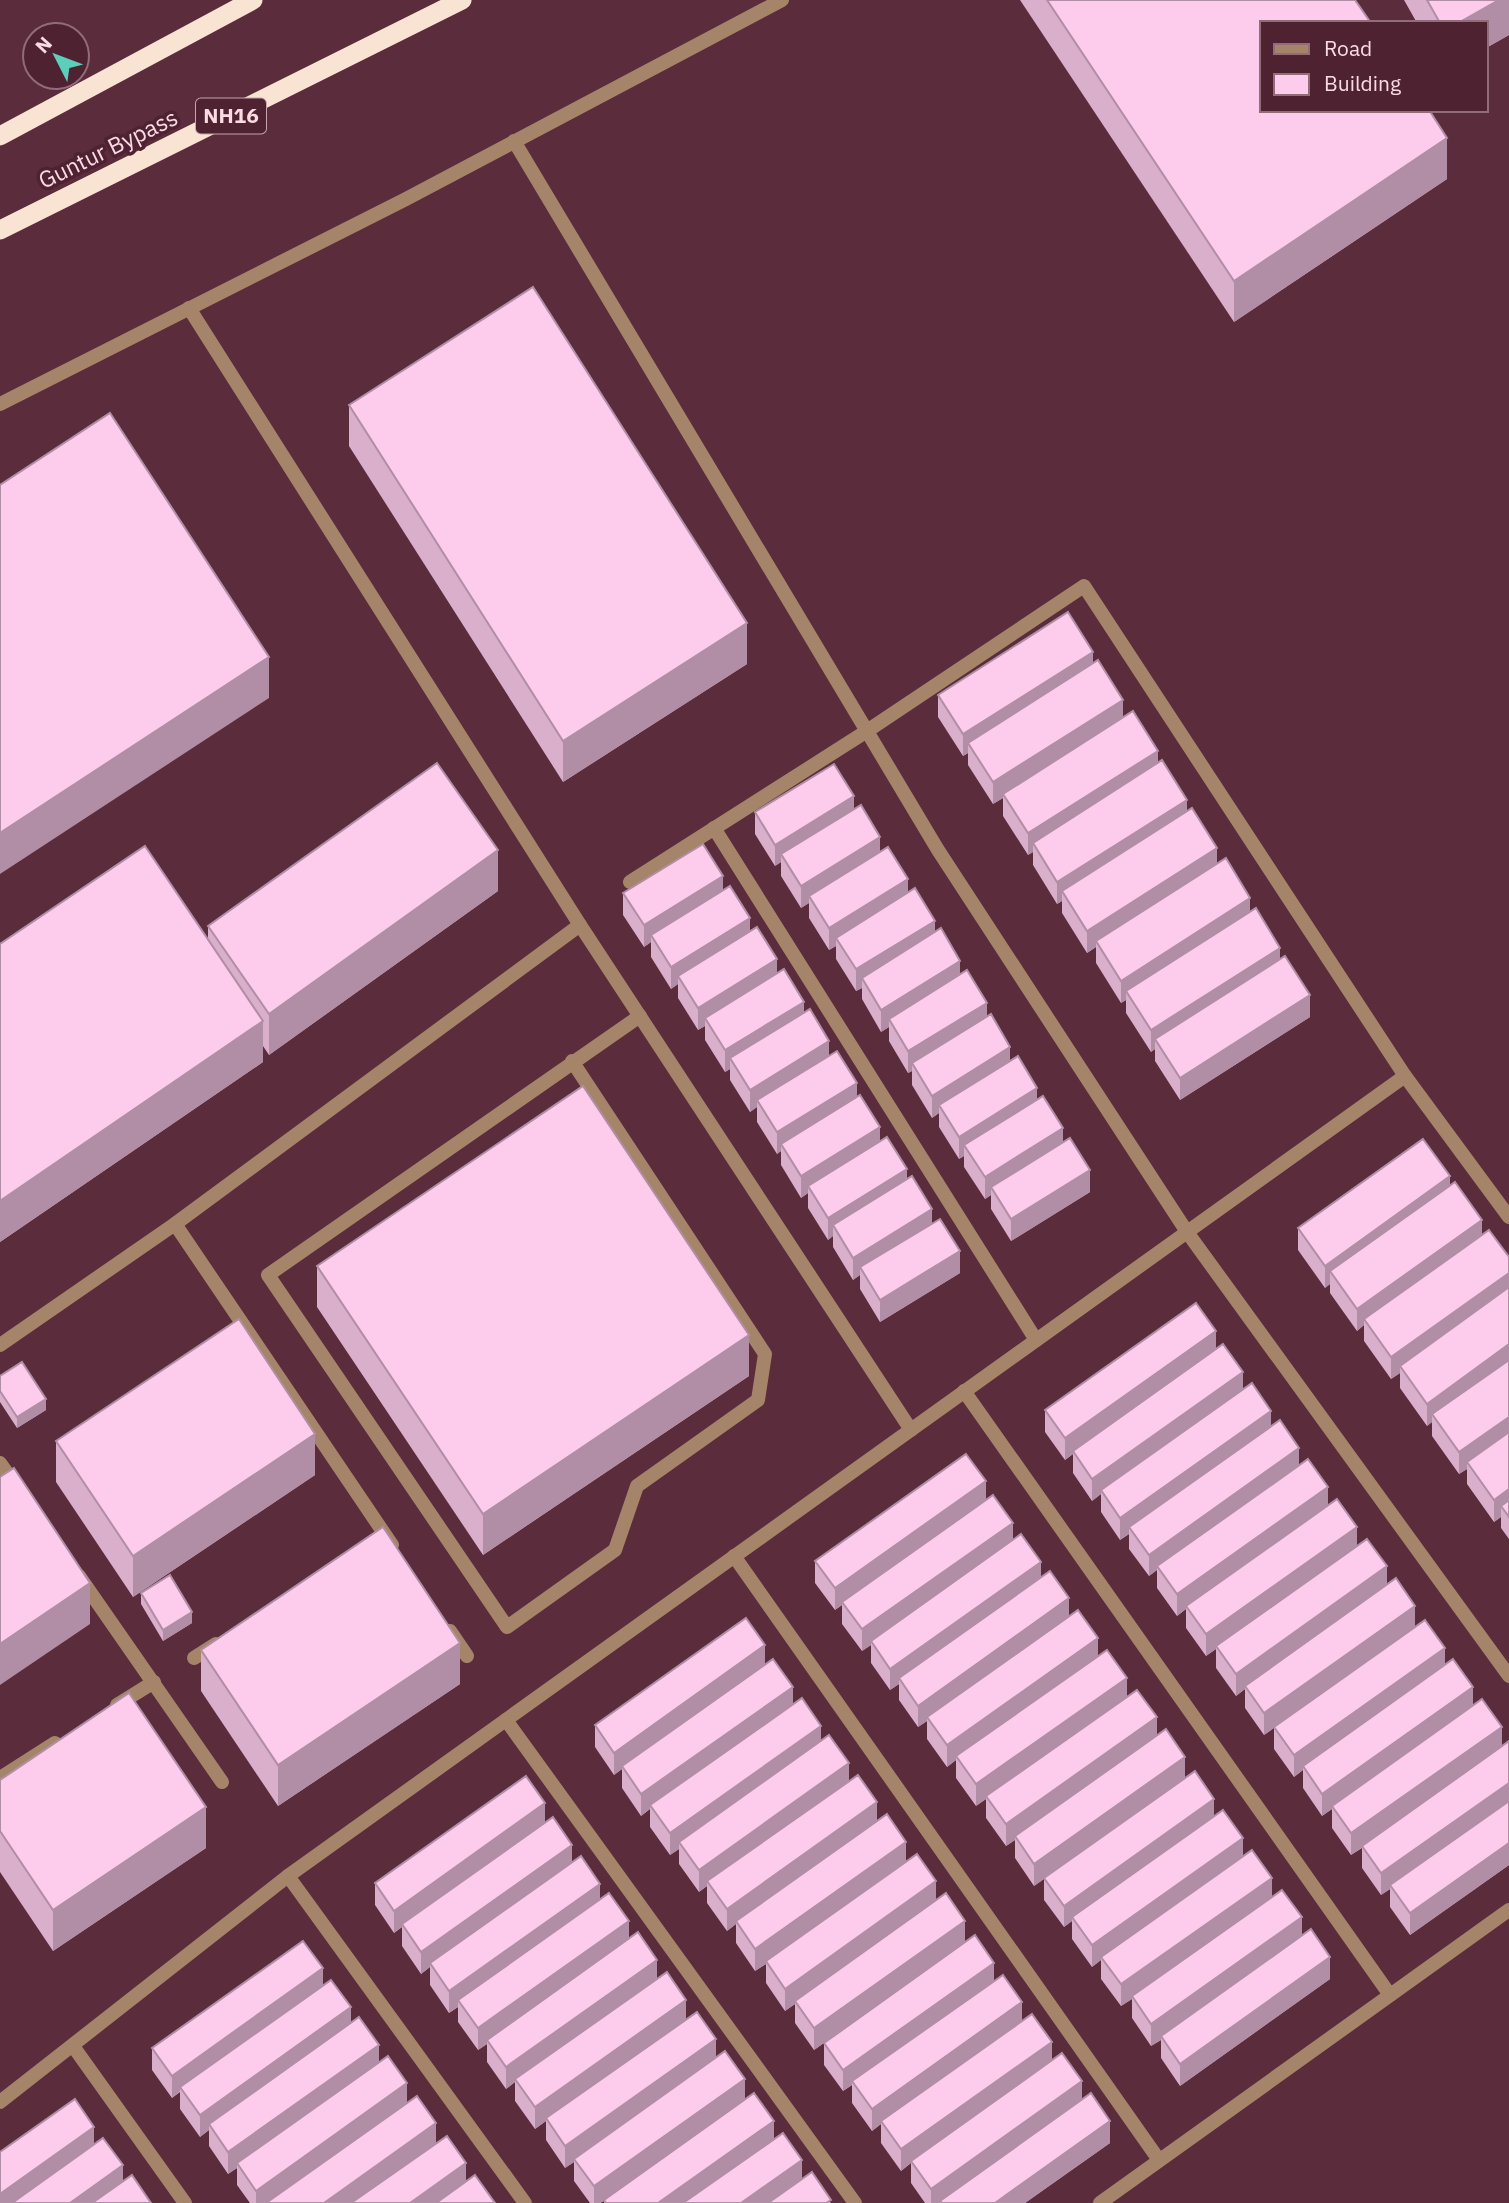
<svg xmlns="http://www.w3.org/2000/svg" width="1509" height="2203" font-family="'IBM Plex Sans',sans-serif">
	<rect width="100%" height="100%" fill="#5a2c3c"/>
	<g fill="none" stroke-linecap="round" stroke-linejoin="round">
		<g stroke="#a6846a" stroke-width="14">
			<path d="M572 1061 765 1354 758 1400 637 1486 615 1550 507 1627 268 1275 640 1016"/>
			<path d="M175 1224 392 1545"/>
			<path d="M0 1345 175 1224 580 925"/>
			<path d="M0 1463 18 1488"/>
			<path d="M79 1576 222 1782"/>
			<path d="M450 1631 467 1656"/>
			<path d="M194 1658 216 1644"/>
			<path d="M117 1705 154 1682"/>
			<path d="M0 1778 55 1743"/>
		</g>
		<g stroke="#a6846a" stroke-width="14">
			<path d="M514 141 938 850 1187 1232 1509 1676"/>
			<path d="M189 308 580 925 911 1430"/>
			<path d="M714 828 1036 1340"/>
			<path d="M630 882 867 731 1084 586 1405 1076 1509 1217"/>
			<path d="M964 1391 1390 1995"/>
			<path d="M734 1556 1159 2160"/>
			<path d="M506 1720 855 2203"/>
			<path d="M288 1876 525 2203"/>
			<path d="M73 2046 185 2203"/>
			<path d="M0 2102 288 1876 1405 1076"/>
			<path d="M1100 2203 1509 1910"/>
		</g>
		<path stroke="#a6846a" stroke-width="14" d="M0 404 406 199 782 0"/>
		<g stroke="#f9e4d4" stroke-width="19">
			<path d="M0 136 253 0"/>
			<path d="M0 230 462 0"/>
		</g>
	</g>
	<g fill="#daafcb">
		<path d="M1020 0H1355L1447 179 1234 322Z"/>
		<path d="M1404 0H1509V35L1486 48V23H1417Z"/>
		<path d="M349 405 747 664 563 782 349 446Z"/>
		<path d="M1093 663 1123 718 1158 763 1187 811 1217 864 1250 911 1280 959 1310 1017 1180 1100 1155 1061V1049L1151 1052 1126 1013V1000L1121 1003 1096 963V947L1087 953 1062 913V901L1057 904 1033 865V852L1028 855 1003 816V798L993 804 968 765V753L963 756 938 717V695Z"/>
		<path d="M854 809 880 852 935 932 960 974 987 1017 1010 1060 1063 1142 1090 1192 1011 1241 991 1209V1195L985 1199 964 1167V1156L959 1159 939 1127V1113L932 1118 912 1085V1071L908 1073 889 1041V1027L881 1032 862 999V988L856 991 836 959V946L829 950 809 918V903L801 908 781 876V862L775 866 755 834V812Z"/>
		<path d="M723 890 804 1013 829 1056 857 1097 880 1142 907 1179 960 1273 880 1322 860 1289V1275L853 1280 833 1247V1236L828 1240 808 1208V1193L801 1198 781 1165V1151L777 1154 757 1122V1107L750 1112 730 1080V1069L725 1072 705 1040V1026L698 1030 678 998V984L671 989 651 957V942L644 947 623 915V893Z"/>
		<path d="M498 891 269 1055 263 1046V1062L0 1242V944L208 939V926Z"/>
		<path d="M1450 1185 1482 1236 1509 1257V1539L1501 1528V1517L1494 1522 1467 1484V1469L1459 1474 1432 1436V1422L1427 1426 1400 1388V1373L1391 1379 1364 1341V1325L1357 1331 1330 1293V1284L1325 1288 1298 1250V1228Z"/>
		<path d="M317 1266 749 1376 483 1555 317 1307Z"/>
		<path d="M1216 1350 1243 1389 1271 1426 1357 1546 1387 1585 1415 1627 1445 1665 1502 1746 1509 1741V1865L1410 1935 1390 1907V1889L1381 1895 1362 1868V1848L1351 1855 1332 1828V1809L1322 1816 1303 1788V1770L1294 1777 1274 1749V1728L1264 1735 1245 1708V1689L1236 1696 1216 1668V1649L1206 1656 1186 1628V1609L1177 1616 1157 1588V1570L1149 1576 1129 1549V1534L1120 1540 1101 1512V1494L1092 1501 1073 1473V1454L1065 1460 1045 1432V1410Z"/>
		<path d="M0 1376 46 1410 17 1428 0 1402Z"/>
		<path d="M56 1441 315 1475 133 1597 56 1482Z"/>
		<path d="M986 1501 1127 1697 1157 1736 1185 1778 1302 1936 1330 1979 1180 2086 1161 2058V2040L1151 2046 1132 2018V1999L1121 2006 1101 1979V1960L1092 1967 1072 1939V1921L1064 1927 1044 1900V1879L1034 1886 1015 1858V1840L1006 1846 986 1818V1799L976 1806 956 1778V1760L947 1767 927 1739V1721L918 1727 899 1700V1684L890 1690 871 1663V1645L862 1651 842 1624V1605L835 1610 815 1583V1561Z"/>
		<path d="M141 1593 192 1623 163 1641 141 1604Z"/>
		<path d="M201 1650 460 1684 278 1806 201 1691Z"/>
		<path d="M765 1665 877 1821 936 1900 1022 2021 1082 2100 1110 2143 1025 2203H925L911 2183V2163L901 2171 881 2143V2124L872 2131 852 2103V2085L843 2091 824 2065V2043L814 2050 795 2023V2004L785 2011 766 1983V1964L755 1971 736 1943V1924L727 1931 707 1903V1886L699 1892 679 1864V1849L670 1855 650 1827V1809L641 1816 622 1788V1769L614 1775 595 1747V1725Z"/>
		<path d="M0 1780 206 1848 53 1951 0 1872Z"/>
		<path d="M545 1823 686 2020 716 2058 802 2179 831 2203H604V2201L600 2203H590L574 2181V2162L565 2168 546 2140V2121L535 2129 515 2101V2082L506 2089 487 2062V2044L478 2050 458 2022V2007L449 2013 430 1985V1967L421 1974 402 1946V1927L394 1933 375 1905V1883Z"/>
		<path d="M323 1986 351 2023 436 2143 466 2182 495 2203H250L237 2185V2168L228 2174 209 2146V2130L200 2137 180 2109V2092L172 2098 152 2070V2048Z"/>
	</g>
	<g fill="#b18ea5">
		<path d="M1499 0H1509V35L1486 48V23H1458Z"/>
		<path d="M1447 138V179L1234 322V281Z"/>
		<path d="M747 623V664L563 782V741Z"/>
		<path d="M1093 652V674L968 743V753L963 756V734Z"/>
		<path d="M269 657V698L0 874V833Z"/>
		<path d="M1123 700V722L1003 794V798L993 804V782Z"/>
		<path d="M1158 751V773L1033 843V852L1028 855V833Z"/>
		<path d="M854 796V818L781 854V862L775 866V845Z"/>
		<path d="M1187 800V821L1062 891V901L1057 904V882Z"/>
		<path d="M880 837V859L809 896V903L801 908V886Z"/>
		<path d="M1217 848V870L1096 941V947L1087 953V931Z"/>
		<path d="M498 850V891L269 1055V1014Z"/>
		<path d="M723 876V898L651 935V942L644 947V925Z"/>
		<path d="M908 879V901L836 938V946L829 950V928Z"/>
		<path d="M1250 898V920L1126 991V1000L1121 1003V981Z"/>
		<path d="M750 918V940L678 976V984L671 989V967Z"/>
		<path d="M935 921V943L862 978V988L856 991V969Z"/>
		<path d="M1280 948V970L1155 1039V1049L1151 1052V1030Z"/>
		<path d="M777 959V981L705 1018V1026L698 1030V1008Z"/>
		<path d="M960 961V983L889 1019V1027L881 1032V1010Z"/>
		<path d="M1310 995V1017L1180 1100V1078Z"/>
		<path d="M804 1002V1024L730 1058V1069L725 1072V1050Z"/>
		<path d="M987 1003V1025L912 1063V1071L908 1073V1051Z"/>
		<path d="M263 1021V1062L0 1242V1201Z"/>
		<path d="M829 1041V1063L757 1100V1107L750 1112V1090Z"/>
		<path d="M1010 1047V1069L939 1105V1113L932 1118V1096Z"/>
		<path d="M857 1083V1105L781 1144V1151L777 1154V1132Z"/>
		<path d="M1037 1088V1110L964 1145V1156L959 1159V1137Z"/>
		<path d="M880 1127V1149L808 1186V1193L801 1198V1176Z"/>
		<path d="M1063 1128V1150L991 1187V1195L985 1199V1177Z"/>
		<path d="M907 1169V1191L833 1225V1236L828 1240V1218Z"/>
		<path d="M1090 1170V1192L1011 1241V1219Z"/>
		<path d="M1450 1176V1198L1330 1271V1284L1325 1288V1266Z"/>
		<path d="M932 1209V1231L860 1267V1275L853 1280V1258Z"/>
		<path d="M1482 1220V1241L1364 1319V1325L1357 1331V1309Z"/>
		<path d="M960 1251V1273L880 1322V1300Z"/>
		<path d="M1509 1273V1295L1400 1366V1373L1391 1379V1357Z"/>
		<path d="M1216 1331V1353L1073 1451V1454L1065 1460V1438Z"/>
		<path d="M749 1335V1376L483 1555V1514Z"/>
		<path d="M1509 1344V1366L1432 1414V1422L1427 1426V1404Z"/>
		<path d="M1243 1372V1394L1101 1490V1494L1092 1501V1479Z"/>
		<path d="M46 1399V1410L17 1428V1417Z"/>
		<path d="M1271 1411V1433L1129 1527V1534L1120 1540V1518Z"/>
		<path d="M1509 1417V1439L1467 1462V1469L1459 1474V1452Z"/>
		<path d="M315 1434V1475L133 1597V1556Z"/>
		<path d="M1299 1448V1470L1157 1566V1570L1149 1576V1555Z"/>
		<path d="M986 1481V1503L842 1602V1605L835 1610V1588Z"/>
		<path d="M1328 1487V1509L1186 1606V1609L1177 1616V1594Z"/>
		<path d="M1509 1489V1511L1501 1506V1517L1494 1522V1500Z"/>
		<path d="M1013 1523V1545L871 1641V1645L862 1651V1629Z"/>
		<path d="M1357 1527V1549L1216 1646V1649L1206 1656V1634Z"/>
		<path d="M1041 1562V1584L899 1678V1684L890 1690V1669Z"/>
		<path d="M1387 1566V1588L1245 1686V1689L1236 1696V1674Z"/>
		<path d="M90 1583V1624L0 1685V1644Z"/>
		<path d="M1069 1598V1620L927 1717V1721L918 1727V1706Z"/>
		<path d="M1415 1606V1628L1264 1735V1713Z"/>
		<path d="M192 1612V1623L163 1641V1630Z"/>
		<path d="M1098 1638V1660L956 1756V1760L947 1767V1745Z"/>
		<path d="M460 1643V1684L278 1806V1765Z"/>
		<path d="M765 1645V1667L622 1766V1769L614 1775V1753Z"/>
		<path d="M1445 1648V1670L1303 1766V1770L1294 1777V1755Z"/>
		<path d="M1127 1678V1699L986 1796V1799L976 1806V1784Z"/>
		<path d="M793 1687V1709L650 1805V1809L641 1816V1794Z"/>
		<path d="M1473 1687V1709L1332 1806V1809L1322 1816V1794Z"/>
		<path d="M1157 1717V1739L1015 1836V1840L1006 1846V1824Z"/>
		<path d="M821 1726V1748L679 1842V1849L670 1855V1833Z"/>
		<path d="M1502 1727V1749L1351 1855V1833Z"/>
		<path d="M1185 1757V1779L1034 1886V1864Z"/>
		<path d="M849 1763V1785L707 1881V1886L699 1892V1870Z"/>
		<path d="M1509 1783V1805L1390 1885V1889L1381 1895V1873Z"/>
		<path d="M1214 1799V1821L1072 1917V1921L1064 1927V1906Z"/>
		<path d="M877 1802V1824L736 1921V1924L727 1931V1909Z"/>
		<path d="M545 1803V1825L402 1924V1927L394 1933V1911Z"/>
		<path d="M206 1807V1848L53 1951V1910Z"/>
		<path d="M1243 1838V1860L1101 1957V1960L1092 1967V1945Z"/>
		<path d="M906 1842V1863L766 1961V1964L755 1971V1949Z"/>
		<path d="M1509 1843V1865L1410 1935V1913Z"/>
		<path d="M572 1845V1867L430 1963V1967L421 1974V1952Z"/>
		<path d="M1272 1878V1899L1132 1996V1999L1121 2006V1984Z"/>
		<path d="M936 1881V1903L795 2001V2004L785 2011V1989Z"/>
		<path d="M600 1884V1906L458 2000V2007L449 2013V1991Z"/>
		<path d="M1302 1917V1939L1161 2036V2040L1151 2046V2024Z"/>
		<path d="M629 1921V1943L487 2040V2044L478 2050V2028Z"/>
		<path d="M965 1921V1943L814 2050V2028Z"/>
		<path d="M1330 1957V1979L1180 2086V2064Z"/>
		<path d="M657 1960V1982L515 2079V2082L506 2089V2067Z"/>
		<path d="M994 1963V1985L852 2081V2085L843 2091V2070Z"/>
		<path d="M323 1968V1990L180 2087V2091L172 2098V2076Z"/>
		<path d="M686 2000V2022L546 2118V2121L535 2129V2107Z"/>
		<path d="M1022 2002V2024L881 2121V2124L872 2131V2109Z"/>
		<path d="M351 2007V2029L209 2124V2130L200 2137V2115Z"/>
		<path d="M716 2039V2061L574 2159V2162L565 2168V2146Z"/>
		<path d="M1052 2042V2063L911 2161V2163L901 2171V2149Z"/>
		<path d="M379 2045V2067L237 2163V2168L228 2174V2152Z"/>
		<path d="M745 2079V2101L600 2203H594V2186Z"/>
		<path d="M1082 2081V2103L940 2201V2203H931V2189Z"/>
		<path d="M407 2083V2105L266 2203H256V2191Z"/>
		<path d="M774 2121V2143L689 2203H658Z"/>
		<path d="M1110 2121V2143L1025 2203H995Z"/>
		<path d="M436 2123V2145L355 2203H324Z"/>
		<path d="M94 2127V2149L18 2203H0V2194Z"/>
		<path d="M802 2160V2182L772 2203H741Z"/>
		<path d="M466 2163V2185L441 2203H410Z"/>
		<path d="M123 2165V2187L100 2203H70Z"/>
	</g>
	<g fill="#fdcbec" stroke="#b18ea5" stroke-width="2">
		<path d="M1047 0H1355L1371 23H1262V110H1429L1447 138 1234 281Z"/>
		<path d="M1427 0H1499L1458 23H1440Z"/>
		<path d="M533 287 747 623 563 741 349 405Z"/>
		<path d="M110 413 269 657 0 833V485Z"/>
		<path d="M1068 612 1093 652 963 734 938 695Z"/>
		<path d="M1098 660 1123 700 993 782 968 743Z"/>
		<path d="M1133 711 1158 751 1028 833 1003 794Z"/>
		<path d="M1162 760 1187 800 1057 882 1033 843Z"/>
		<path d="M437 763 498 850 269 1014 208 926Z"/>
		<path d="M834 764 854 796 775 845 755 812Z"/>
		<path d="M861 805 880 837 801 886 781 854Z"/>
		<path d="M1192 808 1217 848 1087 931 1062 891Z"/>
		<path d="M703 844 723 876 644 925 623 893Z"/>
		<path d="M145 846 263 1021 0 1201V944Z"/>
		<path d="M888 847 908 879 829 928 809 896Z"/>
		<path d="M1226 858 1250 898 1121 981 1096 941Z"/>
		<path d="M730 886 750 918 671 967 651 935Z"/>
		<path d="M915 888 935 921 856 969 836 938Z"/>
		<path d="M1256 908 1280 948 1151 1030 1126 991Z"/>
		<path d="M757 927 777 959 698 1008 678 976Z"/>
		<path d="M941 928 960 961 881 1010 862 978Z"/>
		<path d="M1285 956 1310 995 1180 1078 1155 1039Z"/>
		<path d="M784 969 804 1002 725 1050 705 1018Z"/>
		<path d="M967 970 987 1003 908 1051 889 1019Z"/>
		<path d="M810 1009 829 1041 750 1090 730 1058Z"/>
		<path d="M991 1014 1010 1047 932 1096 912 1063Z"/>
		<path d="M837 1051 857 1083 777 1132 757 1100Z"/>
		<path d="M1018 1056 1037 1088 959 1137 939 1105Z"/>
		<path d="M583 1086 749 1335 483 1514 317 1266Z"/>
		<path d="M860 1095 880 1127 801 1176 781 1144Z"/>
		<path d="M1043 1096 1063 1128 985 1177 964 1145Z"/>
		<path d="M887 1137 907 1169 828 1218 808 1186Z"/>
		<path d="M1070 1138 1090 1170 1011 1219 991 1187Z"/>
		<path d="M1423 1139 1450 1176 1325 1266 1298 1228Z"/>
		<path d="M912 1176 932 1209 853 1258 833 1225Z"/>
		<path d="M1455 1182 1482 1220 1357 1309 1330 1271Z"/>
		<path d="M940 1219 960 1251 880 1300 860 1267Z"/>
		<path d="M1489 1230 1509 1257V1273L1391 1357 1364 1319Z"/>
		<path d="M1509 1287V1344L1427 1404 1400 1366Z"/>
		<path d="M1196 1303 1216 1331 1065 1438 1045 1410Z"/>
		<path d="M239 1319 315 1434 133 1556 56 1441Z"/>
		<path d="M1223 1344 1243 1372 1092 1479 1073 1451Z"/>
		<path d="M1509 1360V1417L1459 1452 1432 1414Z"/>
		<path d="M22 1362 46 1399 17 1417 0 1391V1376Z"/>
		<path d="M1252 1383 1271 1411 1120 1518 1101 1490Z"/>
		<path d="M1280 1420 1299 1448 1149 1555 1129 1527Z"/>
		<path d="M1509 1432V1489L1494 1500 1467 1462Z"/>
		<path d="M966 1454 986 1481 835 1588 815 1561Z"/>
		<path d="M1308 1459 1328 1487 1177 1594 1157 1566Z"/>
		<path d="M14 1468 90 1583 0 1644V1477Z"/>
		<path d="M993 1495 1013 1523 862 1629 842 1602Z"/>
		<path d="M1337 1499 1357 1527 1206 1634 1186 1606Z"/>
		<path d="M1509 1500V1517L1501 1506Z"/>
		<path d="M383 1527 460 1643 278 1765 201 1650Z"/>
		<path d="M1021 1534 1041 1562 890 1669 871 1641Z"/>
		<path d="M1367 1539 1387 1566 1236 1674 1216 1646Z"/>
		<path d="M1050 1571 1069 1598 918 1706 899 1678Z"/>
		<path d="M170 1575 192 1612 163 1630 141 1593Z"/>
		<path d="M1396 1578 1415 1606 1264 1713 1245 1686Z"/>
		<path d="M1078 1610 1098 1638 947 1745 927 1717Z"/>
		<path d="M746 1618 765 1645 614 1753 595 1725Z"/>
		<path d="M1425 1620 1445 1648 1294 1755 1274 1727Z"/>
		<path d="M1107 1650 1127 1678 976 1784 956 1756Z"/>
		<path d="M773 1659 793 1687 641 1794 622 1766Z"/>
		<path d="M1453 1659 1473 1687 1322 1794 1303 1766Z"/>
		<path d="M1137 1690 1157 1717 1006 1824 986 1796Z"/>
		<path d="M129 1693 206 1807 53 1910 0 1831V1780Z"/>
		<path d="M802 1698 821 1726 670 1833 650 1805Z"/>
		<path d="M1482 1699 1502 1727 1351 1833 1332 1806Z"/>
		<path d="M1166 1729 1185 1757 1034 1864 1015 1836Z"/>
		<path d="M829 1735 849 1763 699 1870 679 1842Z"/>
		<path d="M1509 1741V1783L1381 1873 1362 1846Z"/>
		<path d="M1195 1771 1214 1799 1064 1906 1044 1878Z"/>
		<path d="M858 1775 877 1802 727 1909 707 1881Z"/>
		<path d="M526 1776 545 1803 394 1911 375 1883Z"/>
		<path d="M1509 1801V1843L1410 1913 1390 1885Z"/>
		<path d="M1223 1810 1243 1838 1092 1945 1072 1917Z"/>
		<path d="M887 1814 906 1842 755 1949 736 1921Z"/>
		<path d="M553 1817 572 1845 421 1952 402 1924Z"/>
		<path d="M1252 1850 1272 1878 1121 1984 1101 1957Z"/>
		<path d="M917 1854 936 1881 785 1989 766 1961Z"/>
		<path d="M581 1856 600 1884 449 1991 430 1963Z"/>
		<path d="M1282 1890 1302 1917 1151 2024 1132 1996Z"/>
		<path d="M609 1893 629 1921 478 2028 458 2000Z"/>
		<path d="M946 1893 965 1921 814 2028 795 2001Z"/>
		<path d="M1311 1929 1330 1957 1180 2064 1161 2036Z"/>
		<path d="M638 1932 657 1960 506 2067 487 2040Z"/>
		<path d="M975 1935 994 1963 843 2070 824 2043Z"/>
		<path d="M303 1941 323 1968 172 2076 152 2048Z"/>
		<path d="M667 1972 686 2000 535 2107 515 2079Z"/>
		<path d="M1003 1975 1022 2002 872 2109 852 2081Z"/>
		<path d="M331 1980 351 2007 200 2115 180 2087Z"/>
		<path d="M697 2012 716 2039 565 2146 546 2118Z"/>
		<path d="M1032 2014 1052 2042 901 2149 881 2121Z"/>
		<path d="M359 2017 379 2045 228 2152 209 2124Z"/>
		<path d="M725 2051 745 2079 594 2186 574 2159Z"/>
		<path d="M1062 2053 1082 2081 931 2189 911 2161Z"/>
		<path d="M388 2056 407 2083 256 2191 237 2163Z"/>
		<path d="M754 2093 774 2121 658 2203H606L604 2200Z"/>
		<path d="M1091 2093 1110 2121 995 2203H942L940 2201Z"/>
		<path d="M417 2096 436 2123 324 2203H266Z"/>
		<path d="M75 2099 94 2127 0 2194V2152Z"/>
		<path d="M783 2133 802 2160 741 2203H683Z"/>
		<path d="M447 2136 466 2163 410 2203H351Z"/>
		<path d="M103 2138 123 2165 70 2203H12Z"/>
		<path d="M812 2172 831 2200 826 2203H768Z"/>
		<path d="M132 2175 151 2203H92Z"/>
		<path d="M475 2175 495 2203H436Z"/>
	</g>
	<g text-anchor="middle" stroke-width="7" stroke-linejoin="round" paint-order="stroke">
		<rect fill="#4f2232" stroke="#c7a4af" stroke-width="2" x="196" y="98.5" width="70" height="35" rx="5"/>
		<g font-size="21" font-weight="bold" fill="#fadbe4">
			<text x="231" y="123">NH16</text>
		</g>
		<g font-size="23" fill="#fadbe4" stroke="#4f2232">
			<text transform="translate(108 149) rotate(-26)" y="8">Guntur Bypass</text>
		</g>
	</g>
	<rect x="1260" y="21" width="228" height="91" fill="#4f2232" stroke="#936c79" stroke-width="2"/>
	<rect x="1274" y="44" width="35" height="10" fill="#a6846a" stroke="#936c79" stroke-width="2"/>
	<text x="1324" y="56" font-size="21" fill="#fadbe4">Road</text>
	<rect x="1274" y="74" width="35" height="21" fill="#fdcbec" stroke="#936c79" stroke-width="2"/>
	<text x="1324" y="91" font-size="21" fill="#fadbe4">Building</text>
	<g transform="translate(56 56) rotate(312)"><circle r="33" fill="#4f2232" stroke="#936c79" stroke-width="2"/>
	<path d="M0-5L12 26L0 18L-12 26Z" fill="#5dceb9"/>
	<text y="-10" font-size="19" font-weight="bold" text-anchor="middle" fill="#fadbe4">N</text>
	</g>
</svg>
